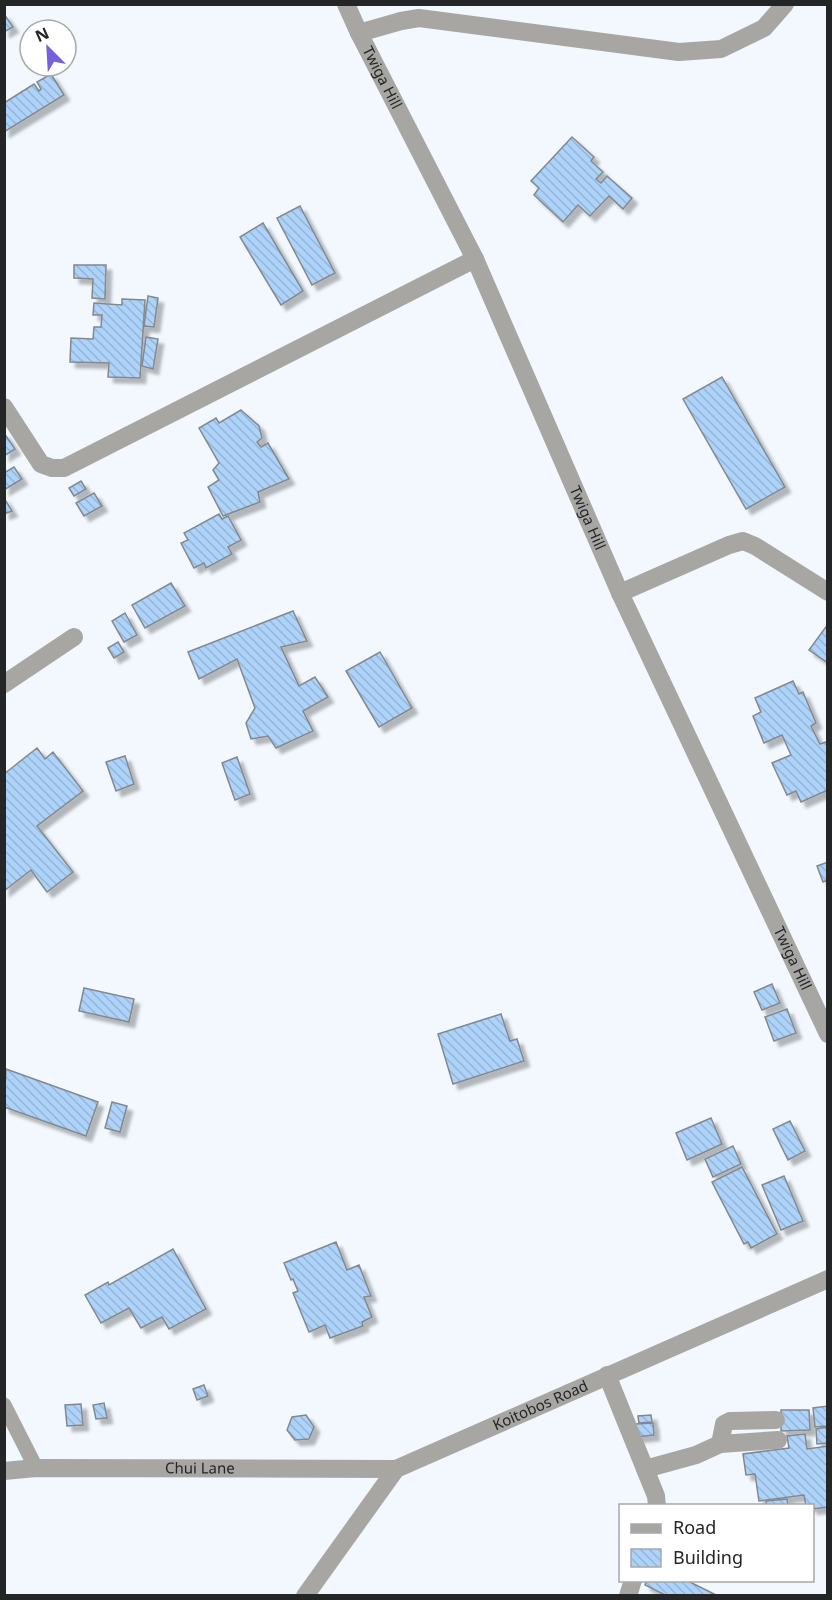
<svg xmlns="http://www.w3.org/2000/svg" width="832" height="1600" font-family="'Noto Sans',sans-serif">
	<defs>
		<pattern id="building-back-hatch" width="6" height="6" patternUnits="userSpaceOnUse" patternTransform="scale(1.5)"><rect width="6" height="6" fill="#add3fa"/><path d="M-1 5l2 2M0 0l6 6M5-1l2 2" fill="none" stroke="#95b5d6"/></pattern>
		<filter id="shadow"><feDropShadow dx="5.5" dy="5.5" stdDeviation="1.5" flood-color="#0004"/></filter>
	</defs>
	<rect width="100%" height="100%" fill="#f2f8fe"/>
	<g fill="url(#building-back-hatch)" stroke="#83888e" stroke-width="1.5" filter="url(#shadow)">
		<path d="M4 14 13 27 4 32Z"/>
		<path d="M51 74 64 95 4 132V103L34 84 39 91 41 89 37 82Z"/>
		<path d="M572 137 594 157 591 161 603 172 596 179 601 183 607 176 632 198 623 209 609 196 590 216 578 205 563 222 534 195 539 188 531 181Z"/>
		<path d="M300 206 335 273 312 285 277 218Z"/>
		<path d="M263 223 303 291 281 305 240 237Z"/>
		<path d="M74 265H106L105 299 92 298 93 279 74 278Z"/>
		<path d="M148 296 158 298 154 327 144 326Z"/>
		<path d="M122 299 145 300 140 378 108 377 109 363 70 362 71 338 93 339 94 327H101L102 315H93L94 303 122 305Z"/>
		<path d="M146 337 158 339 153 369 142 366Z"/>
		<path d="M722 377 785 487 746 509 683 399Z"/>
		<path d="M241 410 259 426 262 438 257 442 261 447 268 443 289 479 258 492 260 502 223 516 208 487 219 480 213 470 219 463 199 428 216 418 219 423Z"/>
		<path d="M4 433 15 449 4 456Z"/>
		<path d="M14 467 22 479 4 490V473Z"/>
		<path d="M81 481 86 489 74 496 69 488Z"/>
		<path d="M94 493 102 506 84 516 76 503Z"/>
		<path d="M4 498 12 511 4 514Z"/>
		<path d="M219 514 222 519 228 516 241 540 228 547 232 554 206 568 204 563 194 568 181 543 188 540 184 533Z"/>
		<path d="M171 583 185 606 145 628 132 605Z"/>
		<path d="M293 611 307 641 281 647 299 686 315 677 328 697 303 711 313 731 276 748 268 736 251 739 246 723 255 708 237 659 199 679 188 652Z"/>
		<path d="M125 613 137 635 124 642 112 621Z"/>
		<path d="M828 624V663L809 650Z"/>
		<path d="M118 642 124 652 114 658 108 648Z"/>
		<path d="M380 652 412 708 379 727 346 671Z"/>
		<path d="M793 681 799 694 803 692 816 723 811 726 820 744 826 742 828 746V790L801 802 796 791 787 795 772 763 791 755 782 735 764 743 753 716 761 712 755 698Z"/>
		<path d="M37 748 45 759 53 752 83 791 37 826 73 872 47 892 31 870 4 891V774Z"/>
		<path d="M125 756 134 784 116 791 106 762Z"/>
		<path d="M237 757 250 794 235 800 222 763Z"/>
		<path d="M828 862V880L823 882 817 866Z"/>
		<path d="M772 984 780 1003 762 1010 754 992Z"/>
		<path d="M84 988 134 999 129 1022 79 1011Z"/>
		<path d="M787 1009 796 1033 774 1041 765 1017Z"/>
		<path d="M501 1014 510 1041 517 1039 524 1061 453 1084 438 1034Z"/>
		<path d="M6 1069 98 1102 86 1136 4 1107Z"/>
		<path d="M112 1102 127 1106 120 1132 105 1128Z"/>
		<path d="M711 1118 722 1144 687 1160 676 1133Z"/>
		<path d="M790 1121 805 1151 788 1160 773 1129Z"/>
		<path d="M733 1146 741 1164 713 1177 705 1159Z"/>
		<path d="M742 1167 777 1234 751 1248 748 1242 744 1244 712 1182Z"/>
		<path d="M784 1176 803 1221 781 1230 762 1185Z"/>
		<path d="M336 1242 347 1270 359 1265 371 1296 364 1297 372 1317 362 1322 363 1326 330 1338 325 1325 309 1332 293 1293 298 1291 293 1279 291 1280 284 1263Z"/>
		<path d="M173 1249 206 1309 169 1329 162 1317 141 1328 129 1308 101 1323 85 1295 108 1282 109 1285Z"/>
		<path d="M204 1385 208 1396 197 1400 193 1389Z"/>
		<path d="M104 1403 107 1418 96 1419 93 1405Z"/>
		<path d="M81 1404 83 1425 67 1426 65 1405Z"/>
		<path d="M828 1406V1426L815 1427 813 1408Z"/>
		<path d="M781 1410H809L810 1430 781 1431Z"/>
		<path d="M306 1415 314 1427 309 1439 295 1440 287 1430 292 1417Z"/>
		<path d="M651 1415 652 1422 639 1423 638 1416Z"/>
		<path d="M653 1423 654 1435 636 1437 635 1424Z"/>
		<path d="M828 1427V1443L817 1444 816 1429Z"/>
		<path d="M805 1434 807 1449 828 1446V1507L812 1509V1506H806L804 1495 759 1501 755 1474 746 1475 743 1454 789 1448 787 1436Z"/>
		<path d="M787 1499 788 1505 767 1506 766 1501Z"/>
		<path d="M647 1580H686L716 1595 667 1596 645 1585Z"/>
	</g>
	<g fill="none" stroke-linecap="round" stroke-linejoin="round">
		<path stroke="#a8a6a3" stroke-width="15" d="M4 1405 36 1468"/>
		<g stroke="#a8a6a3" stroke-width="18">
			<path id="s1" d="M346 4 359 33 475 259 620 593 828 1034"/>
			<path d="M359 33 401 21 419 18 679 52 721 49 764 28 785 4"/>
			<path d="M4 407 41 464 52 468H64L475 259"/>
			<path d="M620 593 729 545 743 541 755 546 828 592"/>
			<path d="M4 684 74 637"/>
			<path d="M607 1375 656 1496 657 1506"/>
			<path d="M720 1444 724 1424 730 1421 776 1420"/>
			<path d="M645 1469 696 1455 720 1444 778 1440"/>
			<path id="s2" d="M4 1471 36 1468 396 1469"/>
			<path id="s3" d="M305 1596 396 1469 828 1279"/>
			<path d="M628 1596 633 1580"/>
		</g>
	</g>
	<g text-anchor="middle" stroke-width="6" stroke-linejoin="round" paint-order="stroke">
		<g font-size="15" fill="#232527" stroke="#fff">
			<text dy="5" stroke="none"><textPath href="#s1" startOffset="82">Twiga Hill</textPath></text>
			<text dy="5" stroke="none"><textPath href="#s1" startOffset="568">Twiga Hill</textPath></text>
			<text dy="5" stroke="none"><textPath href="#s1" startOffset="1054">Twiga Hill</textPath></text>
			<text dy="5" stroke="none"><textPath href="#s3" startOffset="314">Koitobos Road</textPath></text>
			<text dy="5" stroke="none"><textPath href="#s2" startOffset="196">Chui Lane</textPath></text>
		</g>
	</g>
	<rect width="832" height="1600" fill="none" stroke="#232527" stroke-width="12"/>
	<rect x="619" y="1504" width="195" height="78" fill="#ffffff" stroke="#a7a8a9" stroke-width="1.5"/>
	<rect x="631" y="1524" width="30" height="9" fill="#a8a6a3" stroke="#a7a8a9" stroke-width="1.5"/>
	<text x="673" y="1534" font-size="18" fill="#232527">Road</text>
	<rect x="631" y="1549" width="30" height="18" fill="url(#building-back-hatch)" stroke="#a7a8a9" stroke-width="1.5"/>
	<text x="673" y="1564" font-size="18" fill="#232527">Building</text>
	<g transform="translate(48 48) rotate(336)"><circle r="28" fill="#ffffff" stroke="#a7a8a9" stroke-width="1.5"/>
	<path d="M0-4.5L10 22L0 15L-10 22Z" fill="#7561dc"/>
	<text y="-9" font-size="16" font-weight="bold" text-anchor="middle" fill="#232527">N</text>
	</g>
</svg>
